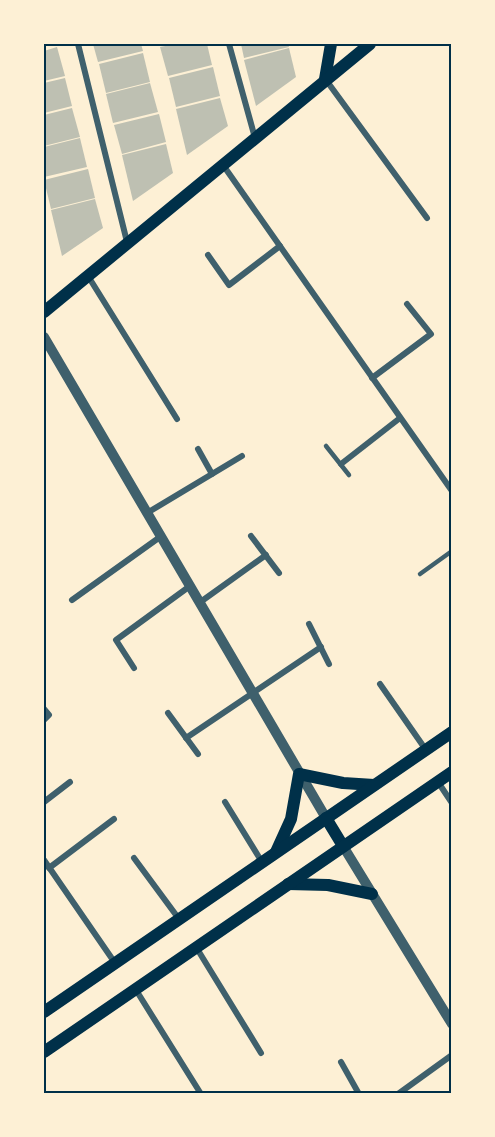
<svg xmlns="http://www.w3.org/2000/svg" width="495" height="1137" font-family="Lato,sans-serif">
	<rect width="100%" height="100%" fill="#fdf0d5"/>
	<g fill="#bec0b2">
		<path d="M93 44H141L143 51 98 62Z"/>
		<path d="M176 44H207L212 65 168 76 160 47Z"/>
		<path d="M241 44H288L289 47 244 58Z"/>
		<path d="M57 47 65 76 44 81V51Z"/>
		<path d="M289 48 296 77 256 106 244 60Z"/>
		<path d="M143 53 150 82 106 93 99 64Z"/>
		<path d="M213 67 220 96 176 107 169 78Z"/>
		<path d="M65 78 72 106 44 113V83Z"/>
		<path d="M150 83 158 112 113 123 106 94Z"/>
		<path d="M220 98 228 126 187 155 176 109Z"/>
		<path d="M72 108 80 137 44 146V115Z"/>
		<path d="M159 114 166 142 122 154 114 125Z"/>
		<path d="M80 138 87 167 44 177V147Z"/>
		<path d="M166 144 173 173 133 201 122 155Z"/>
		<path d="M88 169 95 198 51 209 44 180Z"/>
		<path d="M95 199 103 228 62 256 51 210Z"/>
	</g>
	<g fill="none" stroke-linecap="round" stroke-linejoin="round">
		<g stroke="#3f606c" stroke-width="4.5">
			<path d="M326 446 349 475"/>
			<path d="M420 574 452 551"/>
		</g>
		<g stroke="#3f606c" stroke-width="6">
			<path d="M78 44 127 242"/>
			<path d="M229 44 255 138"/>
			<path d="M326 80 427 218"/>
			<path d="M223 165 452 491"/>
			<path d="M208 255 229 285 280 246"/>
			<path d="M88 276 177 419"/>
			<path d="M372 378 431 334 407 304"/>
			<path d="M198 449 212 474"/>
			<path d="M341 464 400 418"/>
			<path d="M147 513 242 456"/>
			<path d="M251 536 279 573"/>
			<path d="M72 600 160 537"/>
			<path d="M199 603 266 555"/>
			<path d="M309 624 329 664"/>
			<path d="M134 668 116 640 190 586"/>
			<path d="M380 684 426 750"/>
			<path d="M44 709 49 715 44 720"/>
			<path d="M168 713 198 754"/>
			<path d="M186 738 321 647"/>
			<path d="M438 782 452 803"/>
			<path d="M44 802 70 782"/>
			<path d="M225 802 262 862"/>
			<path d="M134 858 179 919"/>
			<path d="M44 860 115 963"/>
			<path d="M49 868 114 819"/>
			<path d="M196 947 261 1053"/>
			<path d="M136 990 201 1094"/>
			<path d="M341 1062 359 1094"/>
			<path d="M398 1094 452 1055"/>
		</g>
		<g stroke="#3f606c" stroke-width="10">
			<path d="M44 337 326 818"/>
			<path d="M343 846 452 1024"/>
		</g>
		<g stroke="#003049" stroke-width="12">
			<path d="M325 79 331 44"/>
			<path d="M44 312 370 44"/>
			<path d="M326 818 343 846"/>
			<path d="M276 852 291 819 299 774 343 783 374 785"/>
			<path d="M288 884 328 885 372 894"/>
			<path d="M44 1012 452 732"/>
			<path d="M44 1052 452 772"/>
		</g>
	</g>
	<rect width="495" height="1137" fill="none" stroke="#fdf0d5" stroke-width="90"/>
	<rect x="45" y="45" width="405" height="1047" fill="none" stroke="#003049" stroke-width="2"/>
</svg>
